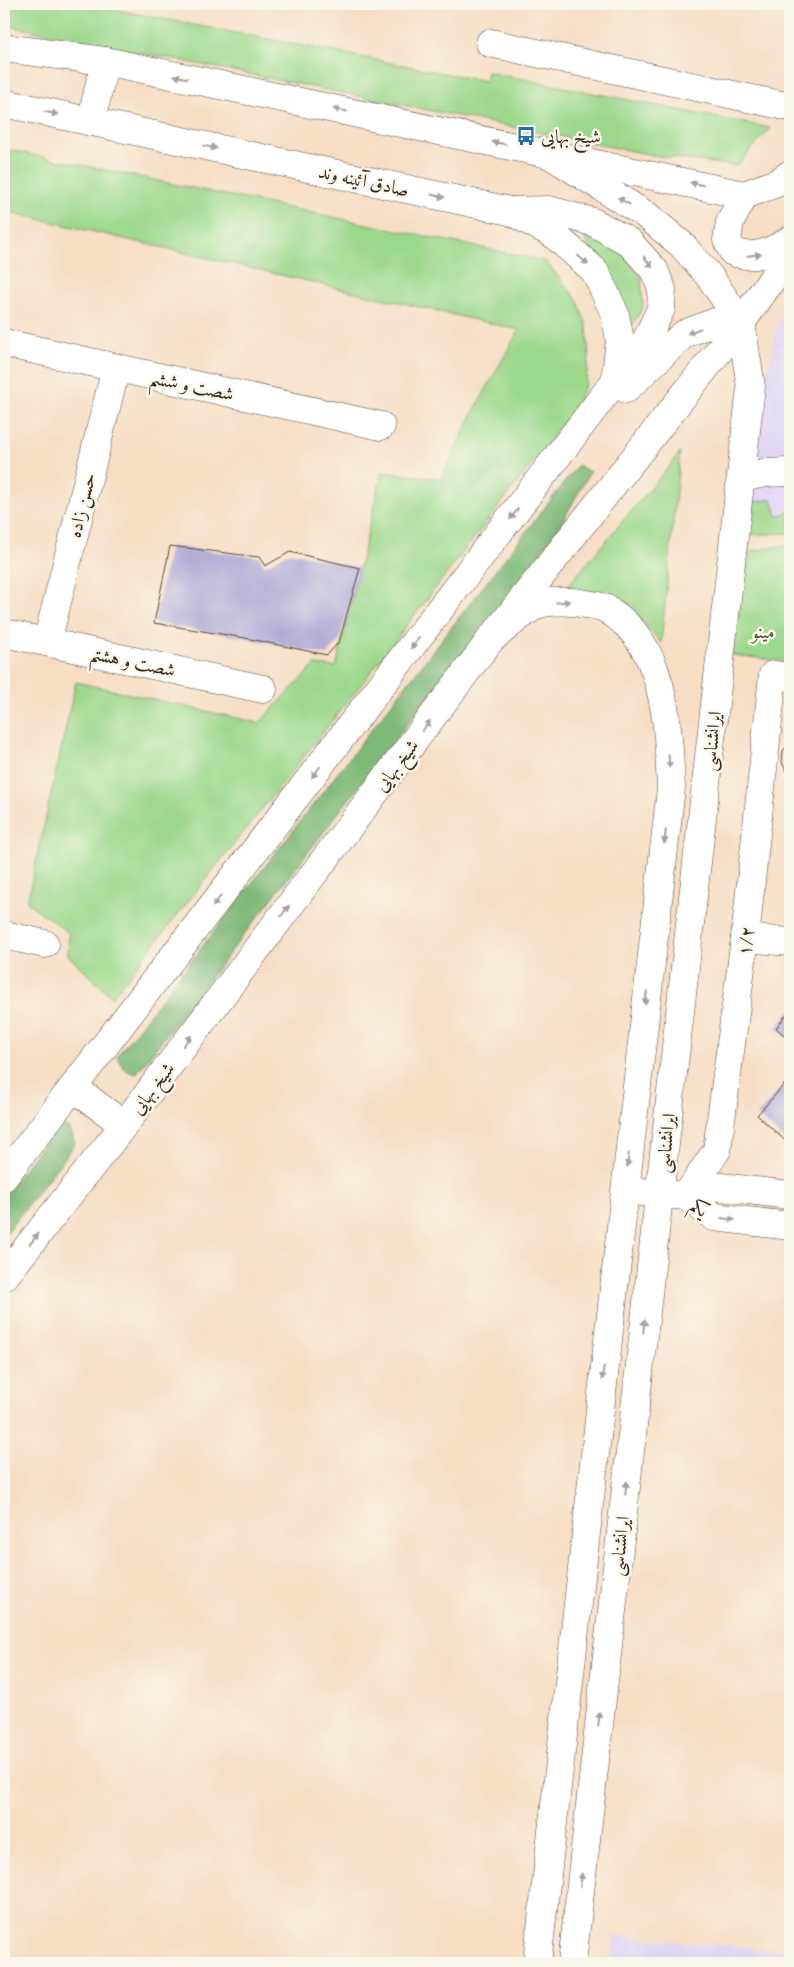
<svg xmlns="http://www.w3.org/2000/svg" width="794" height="1967" font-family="'EB Garamond',Amiri,serif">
	<rect width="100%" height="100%" fill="#fbf7ec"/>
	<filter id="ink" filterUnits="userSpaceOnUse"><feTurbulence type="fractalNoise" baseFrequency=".02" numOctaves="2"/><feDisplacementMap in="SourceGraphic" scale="10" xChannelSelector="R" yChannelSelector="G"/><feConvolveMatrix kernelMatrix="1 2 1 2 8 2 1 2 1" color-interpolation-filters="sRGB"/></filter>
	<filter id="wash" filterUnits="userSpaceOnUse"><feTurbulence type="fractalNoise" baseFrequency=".0096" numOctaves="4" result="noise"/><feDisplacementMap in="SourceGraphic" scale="20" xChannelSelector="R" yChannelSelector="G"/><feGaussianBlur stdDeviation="1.12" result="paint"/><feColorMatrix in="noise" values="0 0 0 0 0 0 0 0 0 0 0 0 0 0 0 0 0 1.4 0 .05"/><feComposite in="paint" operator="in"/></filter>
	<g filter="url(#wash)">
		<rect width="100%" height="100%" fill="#f5dec4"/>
		<g fill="#e0d4f4">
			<path d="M790 308V533L743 535 765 382 778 323Z"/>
			<path d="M614 1936 790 1951V1963H611Z"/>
		</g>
		<g fill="#9dd98d" stroke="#6c8256">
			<path d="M4 4H86L485 81 487 72 770 128 737 166 652 155 4 25Z"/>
			<path d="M4 149 545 261 577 299 587 326 589 357 585 386 574 409 356 691 112 997 68 955 69 933 27 902 76 682 259 723 315 665 336 667 382 472 441 479 474 411 519 330 4 211Z"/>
			<path d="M583 236 614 243 641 277 643 308 630 328 620 300Z"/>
			<path d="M680 452 661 643 627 603 566 588 672 463Z"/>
			<path d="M772 499 777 516 790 511V533L743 535 746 504Z"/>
			<path d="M790 544V662L732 655 747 552Z"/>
		</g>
		<g fill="#7eb978" stroke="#5c724b">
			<path d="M578 465 590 472 557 531 136 1074C125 1072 121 1066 117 1056Z"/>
			<path d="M58 1125 70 1128 75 1144 4 1236V1195Z"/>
		</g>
		<g id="blocks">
			<g fill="#aea8d4">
				<path d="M170 546 259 557 265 566 290 552 360 568 339 642 327 655 245 638 154 623Z"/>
				<path d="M790 742V776L782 763 783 751Z"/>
				<path d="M790 1010V1040L776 1028Z"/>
				<path d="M790 1078V1145L757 1115Z"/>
			</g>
		</g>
	</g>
	<g filter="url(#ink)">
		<use href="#blocks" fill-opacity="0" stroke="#574537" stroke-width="1"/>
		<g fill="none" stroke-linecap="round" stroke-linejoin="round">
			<g stroke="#574537" stroke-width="29">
				<g id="minor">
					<path d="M490 43 790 107"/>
					<path d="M4 343 381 426"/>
					<path d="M741 478 765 473 790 472"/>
					<path d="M4 633 263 689"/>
					<path d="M47 642 116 368"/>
					<path d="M4 935 45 944"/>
					<path d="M745 938 790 942"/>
					<path d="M686 1196 717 1150 745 938 773 675 790 677"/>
					<path d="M686 1196 714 1217 790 1226"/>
					<path d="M686 1196 712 1186 790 1195"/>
				</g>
			</g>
			<g stroke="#574537" stroke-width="29">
				<g id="major">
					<path d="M4 48 105 61 744 195"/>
					<path d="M4 103 510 211 553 234 595 271 615 314 620 340 615 381"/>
					<path d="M91 122 105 61"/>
					<path d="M547 153 646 215 682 245 710 277 741 323 751 387 572 1963"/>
					<path d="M744 195 730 222 727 240 733 252C755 260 771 252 790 240"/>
					<path d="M744 195 777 183 790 174"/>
					<path d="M626 389 684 334 715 322 741 323"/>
					<path d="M491 639C503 631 525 610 537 605 549 600 573 601 586 604 592 605 602 606 608 610 667 646 668 727 671 788L537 1963"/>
					<path d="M74 1088 124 1125"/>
					<path d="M4 1177 645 342 661 309 662 289 654 270 629 242 593 222 549 210 510 211"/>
					<path d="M641 1192 686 1196"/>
					<path d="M4 1277 124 1125 491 639 741 323 790 254"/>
				</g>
			</g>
			<use href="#minor" stroke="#fff" stroke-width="28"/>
			<use href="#major" stroke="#fff" stroke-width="28"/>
		</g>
		<defs><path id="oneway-solid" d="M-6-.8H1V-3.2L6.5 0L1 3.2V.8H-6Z" transform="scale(1.25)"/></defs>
		<g fill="#a79f9a">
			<use href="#oneway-solid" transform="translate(181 77) rotate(-168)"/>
			<use href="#oneway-solid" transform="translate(340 110) rotate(-168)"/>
			<use href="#oneway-solid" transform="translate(51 113) rotate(12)"/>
			<use href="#oneway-solid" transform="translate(499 143) rotate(-168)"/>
			<use href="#oneway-solid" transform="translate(210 147) rotate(12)"/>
			<use href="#oneway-solid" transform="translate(697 184) rotate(-168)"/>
			<use href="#oneway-solid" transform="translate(438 196) rotate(12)"/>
			<use href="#oneway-solid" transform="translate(624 201) rotate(-148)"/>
			<use href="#oneway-solid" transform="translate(754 255) rotate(-8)"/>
			<use href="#oneway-solid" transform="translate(583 260) rotate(41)"/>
			<use href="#oneway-solid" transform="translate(648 262) rotate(51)"/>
			<use href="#oneway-solid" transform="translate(694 331) rotate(158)"/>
			<use href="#oneway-solid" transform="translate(514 514) rotate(127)"/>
			<use href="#oneway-solid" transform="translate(563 602) rotate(-6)"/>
			<use href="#oneway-solid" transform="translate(415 643) rotate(127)"/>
			<use href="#oneway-solid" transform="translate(426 726) rotate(-53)"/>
			<use href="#oneway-solid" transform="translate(669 761) rotate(87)"/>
			<use href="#oneway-solid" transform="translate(316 772) rotate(127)"/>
			<use href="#oneway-solid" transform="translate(665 837) rotate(97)"/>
			<use href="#oneway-solid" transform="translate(217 901) rotate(127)"/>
			<use href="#oneway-solid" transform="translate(285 911) rotate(-53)"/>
			<use href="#oneway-solid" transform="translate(646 998) rotate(97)"/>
			<use href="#oneway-solid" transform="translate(187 1041) rotate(-53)"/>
			<use href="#oneway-solid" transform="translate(628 1160) rotate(97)"/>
			<use href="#oneway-solid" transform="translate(728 1219) rotate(7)"/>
			<use href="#oneway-solid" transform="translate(34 1239) rotate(-52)"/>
			<use href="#oneway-solid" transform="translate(644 1326) rotate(-83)"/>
			<use href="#oneway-solid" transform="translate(603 1373) rotate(97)"/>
			<use href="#oneway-solid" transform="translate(626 1488) rotate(-83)"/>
			<use href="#oneway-solid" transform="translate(599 1719) rotate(-83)"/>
			<use href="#oneway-solid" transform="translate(581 1880) rotate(-83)"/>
		</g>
	</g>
	<defs>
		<g id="bus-bare" transform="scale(1.5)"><path d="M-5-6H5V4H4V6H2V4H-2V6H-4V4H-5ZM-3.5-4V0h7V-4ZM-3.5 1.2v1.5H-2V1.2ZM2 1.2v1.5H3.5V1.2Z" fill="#1f6fb2" stroke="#fbf7ec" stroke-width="2.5" paint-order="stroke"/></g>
	</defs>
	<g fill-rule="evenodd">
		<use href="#bus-bare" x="526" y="136"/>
	</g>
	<g text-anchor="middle" stroke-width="5" stroke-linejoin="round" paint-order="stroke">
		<g font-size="19" fill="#3b2a1e" stroke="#fbf7ec" text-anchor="start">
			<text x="541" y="143">شیخ بهایی</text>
		</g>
		<g font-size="19" fill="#3b2a1e" stroke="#fbf7ec">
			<text transform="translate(364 180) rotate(12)" y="7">صادق آئینه وند</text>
			<text transform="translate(192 385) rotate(12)" y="7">شصت و ششم</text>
			<text transform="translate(81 505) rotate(-76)" y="7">حسن زاده</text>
			<text transform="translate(133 661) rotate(12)" y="7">شصت و هشتم</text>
			<text transform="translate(711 741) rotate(-84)" y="7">ایرانشناسی</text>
			<text transform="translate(396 765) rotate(-53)" y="7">شیخ بهایی</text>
			<text transform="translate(745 941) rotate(-83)" y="7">۱/۲</text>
			<text transform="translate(152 1088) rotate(-53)" y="7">شیخ بهایی</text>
			<text transform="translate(665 1143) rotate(-84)" y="7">ایرانشناسی</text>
			<text transform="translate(700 1207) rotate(37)" y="7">یکم</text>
			<text transform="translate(619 1546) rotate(-83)" y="7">ایرانشناسی</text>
		</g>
		<g font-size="19" fill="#54563a" stroke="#fbf7ec">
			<text x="763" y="638">مینو</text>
		</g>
	</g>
	<rect width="794" height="1967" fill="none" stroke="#fbf7ec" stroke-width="20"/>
</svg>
